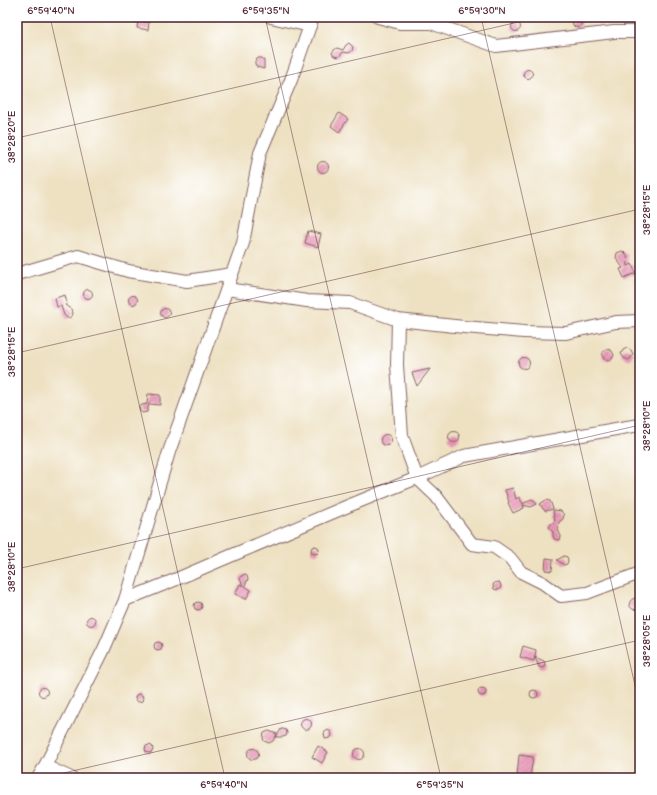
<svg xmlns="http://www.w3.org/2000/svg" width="657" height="795" font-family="'Balsamiq Sans',sans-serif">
	<defs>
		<pattern id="building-hatch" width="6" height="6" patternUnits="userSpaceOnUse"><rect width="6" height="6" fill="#e997b7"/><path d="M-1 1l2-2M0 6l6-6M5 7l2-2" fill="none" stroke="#bf7b95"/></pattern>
	</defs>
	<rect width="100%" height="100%" fill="#fff"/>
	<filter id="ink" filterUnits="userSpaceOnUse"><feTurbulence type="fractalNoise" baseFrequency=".025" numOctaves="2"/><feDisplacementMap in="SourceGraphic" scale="8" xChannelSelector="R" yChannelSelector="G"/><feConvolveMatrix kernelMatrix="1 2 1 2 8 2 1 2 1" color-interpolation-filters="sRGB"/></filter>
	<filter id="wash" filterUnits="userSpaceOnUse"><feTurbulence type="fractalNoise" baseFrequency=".012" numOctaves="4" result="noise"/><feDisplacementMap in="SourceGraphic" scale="16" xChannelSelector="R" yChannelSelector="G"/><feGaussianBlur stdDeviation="0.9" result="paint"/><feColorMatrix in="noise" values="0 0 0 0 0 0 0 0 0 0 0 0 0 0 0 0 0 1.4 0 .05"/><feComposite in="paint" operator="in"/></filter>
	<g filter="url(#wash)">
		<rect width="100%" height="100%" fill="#eee1c2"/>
		<g id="blocks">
			<g fill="url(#building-hatch)">
				<circle cx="577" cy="23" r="4.5"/>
				<path d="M138 21 149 22 148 30 137 28Z"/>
				<circle cx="516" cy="27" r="4.5"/>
				<path d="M349 43 353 47 352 51 349 53 343 52 339 57 334 56 332 53 334 50 337 48 343 50 346 45Z"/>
				<path d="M258 58H262L264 61V69L257 67 255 64V61Z"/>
				<circle cx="528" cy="74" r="4.5"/>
				<path d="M339 113 348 119 339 132 331 126Z"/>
				<circle cx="323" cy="167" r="5.5"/>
				<path d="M308 231 321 234 318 247 305 243Z"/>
				<path d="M622 251 624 252 627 255 628 266 632 264 636 273 624 278 620 269 623 268 616 258 617 253Z"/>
				<circle cx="88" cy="294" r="4.5"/>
				<path d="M65 295 67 304 65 305 72 310 73 313 72 316 69 318H67L64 315 61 306 57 307 55 298Z"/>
				<circle cx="133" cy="300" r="4.5"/>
				<circle cx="165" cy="313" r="4.5"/>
				<path d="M627 348 631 350 633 354 631 358 628 360 624 358 621 354 623 350Z"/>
				<path d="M608 349 612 351 614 355 612 359 608 360 604 359 602 355 604 351Z"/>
				<circle cx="524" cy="363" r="5.5"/>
				<path d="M430 369 417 386 412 373Z"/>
				<path d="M148 394 160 395V405L149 404 147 412 142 413 140 411 139 407 142 405 147 404Z"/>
				<circle cx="454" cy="437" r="5.5"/>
				<circle cx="386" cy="440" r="5.5"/>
				<path d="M513 488 516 499 519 497 523 504 531 499 534 500 537 504 531 507 523 505 524 508 513 513 508 503 509 502 505 490Z"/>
				<path d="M546 500 550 501 551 503 553 509 546 511 543 509 540 504Z"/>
				<path d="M553 510 561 511 564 515 563 519 559 522 558 530 561 536V538L558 540 554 539 553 536V532L551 530 549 527 551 524 555 521Z"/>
				<circle cx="315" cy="550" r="4"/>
				<path d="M564 556 567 557 568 560 567 564 564 565 557 560Z"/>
				<path d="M546 558 553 559 552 571 545 570Z"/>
				<path d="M244 574 247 576 248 579 245 586 251 590 246 599 235 594 240 584 243 586 240 579V577L243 575Z"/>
				<circle cx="497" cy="586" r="4"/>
				<circle cx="635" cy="604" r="5.5"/>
				<circle cx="198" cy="606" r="4"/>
				<circle cx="91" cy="621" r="4.5"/>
				<circle cx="158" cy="646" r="4"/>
				<path d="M523 646 536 650 534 661 520 657Z"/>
				<path d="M535 657 544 661 545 664 544 667 542 668 539 667Z"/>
				<circle cx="43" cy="692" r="4.5"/>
				<circle cx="482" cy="692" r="4"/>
				<circle cx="534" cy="694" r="4"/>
				<circle cx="139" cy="698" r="4"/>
				<circle cx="306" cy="724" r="5.5"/>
				<path d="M281 729H283L286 730 287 733 286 736 283 737H276Z"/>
				<path d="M328 730 331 732 332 736 330 738 325 739 324 733 325 732Z"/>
				<path d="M269 731 277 734 273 741 269 743 264 741 263 738 264 733Z"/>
				<circle cx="149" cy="749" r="4"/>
				<path d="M318 746 328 752 322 763 312 757Z"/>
				<circle cx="253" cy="754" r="5.5"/>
				<circle cx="359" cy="754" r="5.5"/>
				<path d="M519 755 533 757 530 778 517 777Z"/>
			</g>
		</g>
	</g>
	<g filter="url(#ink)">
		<use href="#blocks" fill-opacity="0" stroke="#836360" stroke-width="1"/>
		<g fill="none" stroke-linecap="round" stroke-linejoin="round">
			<g stroke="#836360" stroke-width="14">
				<g id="minor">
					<path d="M271 17 310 26"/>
					<path d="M378 17 400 23H431L496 46 614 32H640"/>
					<path d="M17 274 78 256 128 271 187 281 232 274"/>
					<path d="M227 289 307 301 350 303 398 320 464 327 524 332 566 333 616 322 640 321"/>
					<path d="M398 320 397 365 402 436 417 478 436 496 472 544 494 547 510 558 521 572 543 583 561 596 587 593 640 573"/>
					<path d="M125 600 172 581 235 554 348 506 417 478 464 456 627 427 640 425"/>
					<path d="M45 766 71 778"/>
					<path d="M38 778 45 766 104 649 125 600 169 452 243 243 260 153 291 80 313 17"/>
				</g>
			</g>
			<use href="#minor" stroke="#fff" stroke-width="12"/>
		</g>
	</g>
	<path fill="none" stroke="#4a1f2b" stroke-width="1" stroke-opacity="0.45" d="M50 17 225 778M265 17 441 778M481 17 640 707M17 138 540 17M17 353 640 209M17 569 640 425M42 778 640 640"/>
	<rect width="657" height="795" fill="none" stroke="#fff" stroke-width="44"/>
	<rect x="22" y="22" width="613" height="751" fill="none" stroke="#4a1f2b" stroke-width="1.5"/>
	<g font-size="10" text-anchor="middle" fill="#4a1f2b">
		<text x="51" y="14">6°59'40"N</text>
		<text x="266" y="14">6°59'35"N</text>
		<text x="482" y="14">6°59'30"N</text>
		<text transform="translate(11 137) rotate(-90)" y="4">38°28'20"E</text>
		<text transform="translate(646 210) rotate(-90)" y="4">38°28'15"E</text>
		<text transform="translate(11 352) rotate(-90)" y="4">38°28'15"E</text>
		<text transform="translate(646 426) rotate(-90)" y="4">38°28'10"E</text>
		<text transform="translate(11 567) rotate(-90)" y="4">38°28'10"E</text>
		<text transform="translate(646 641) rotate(-90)" y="4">38°28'05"E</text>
		<text x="224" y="788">6°59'40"N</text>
		<text x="440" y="788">6°59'35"N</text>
	</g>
</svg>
